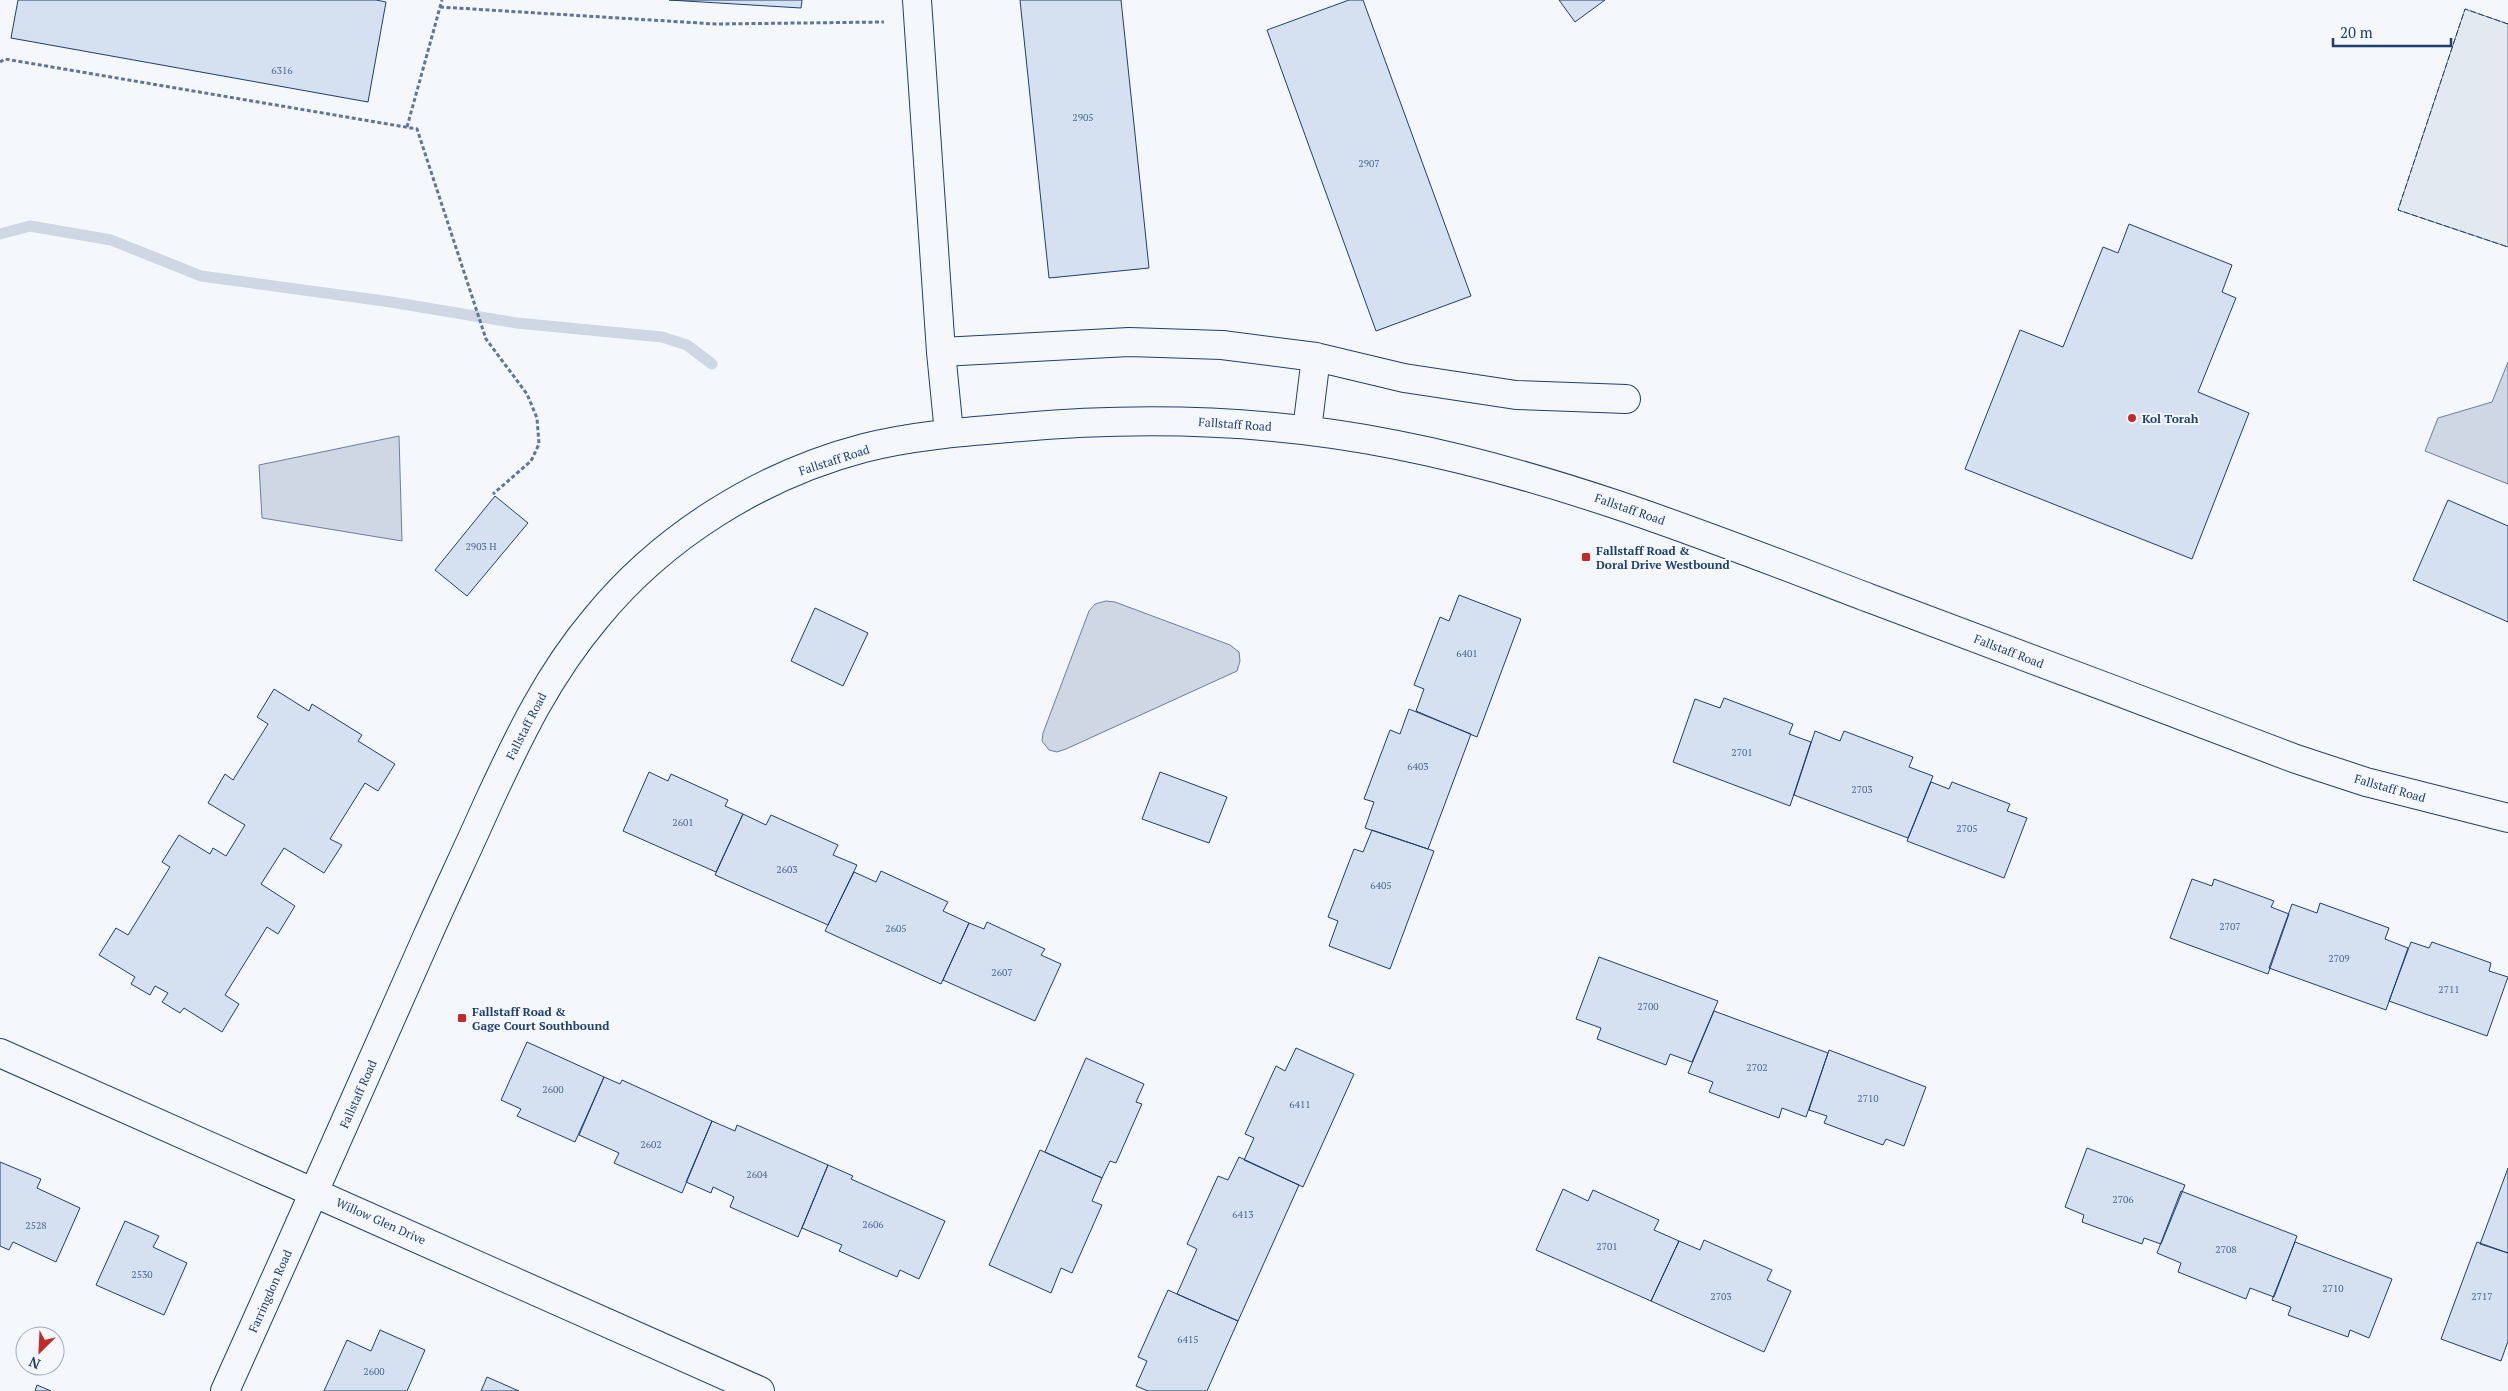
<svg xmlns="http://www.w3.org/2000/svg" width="2508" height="1391" font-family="'PT Serif',serif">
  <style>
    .green { fill: #e3e9f0; stroke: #687fa3 }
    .water { fill: #cfd7e4; stroke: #687fa3 }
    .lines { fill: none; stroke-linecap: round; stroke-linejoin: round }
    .stream { stroke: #cfd7e4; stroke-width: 11 }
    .building { fill: #d5e0f0; stroke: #1d3f73 }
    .minor-casing { stroke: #1d3f73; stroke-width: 30 }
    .path { stroke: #5e769c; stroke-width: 3; stroke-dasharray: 4 2.5; stroke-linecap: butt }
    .minor { stroke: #f4f7fb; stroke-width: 28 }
    .fence { stroke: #1d3f73; stroke-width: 1; stroke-dasharray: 6 2.5; stroke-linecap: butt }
    .poi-dot { fill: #c62828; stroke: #f4f7fb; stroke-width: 2 }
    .labels { text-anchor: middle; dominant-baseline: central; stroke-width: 4; stroke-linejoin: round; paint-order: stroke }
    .number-label { font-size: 10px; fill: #4b6792 }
    .poi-label { font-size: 12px; font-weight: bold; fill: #1d3f73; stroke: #f4f7fb; text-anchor: start }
    .street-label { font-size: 12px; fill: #1d3f73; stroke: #f4f7fb }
  </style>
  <rect width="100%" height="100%" fill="#f4f7fb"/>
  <path class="green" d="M 2465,9 L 2508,24 L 2508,247 L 2398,210 Z"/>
  <path class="water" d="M 2508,362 L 2508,484 L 2425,451 L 2438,418 L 2492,402 Z
    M 399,436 L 402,541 L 262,518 L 259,465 Z
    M 1106,601 L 1115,602 L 1230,645 L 1239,652 L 1240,661 L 1237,671 L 1066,749 L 1057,752 L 1049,750 L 1042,741 L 1043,733 L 1089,611 L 1095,604 Z"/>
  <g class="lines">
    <path class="stream" d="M 0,234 L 30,226 L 111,240 L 201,276 L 391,302 L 517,323 L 662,337 L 687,345 L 712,364"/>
  </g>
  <path class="building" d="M 18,0 L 376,0 L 386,2 L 368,102 L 11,38 Z
    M 669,0 L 802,0 L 801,8 Z
    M 1020,0 L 1121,0 L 1149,268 L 1049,278 Z
    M 1349,0 L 1363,0 L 1471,296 L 1376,331 L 1267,30 Z
    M 1559,0 L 1605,0 L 1575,22 Z
    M 2129,224 L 2232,265 L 2222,292 L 2236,298 L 2198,392 L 2249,413 L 2192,559 L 1965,469 L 2020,330 L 2063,347 L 2103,247 L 2118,253 Z
    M 495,496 L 528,523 L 467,596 L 435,570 Z
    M 2448,500 L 2508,526 L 2508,622 L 2413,580 Z
    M 1459,595 L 1521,619 L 1477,737 L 1416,711 L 1424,689 L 1414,685 L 1440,617 L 1449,621 Z
    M 815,608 L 868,633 L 843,686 L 791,661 Z
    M 274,689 L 309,711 L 312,704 L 362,735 L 358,741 L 395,764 L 378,791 L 365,783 L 330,839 L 342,845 L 324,873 L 284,848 L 261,884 L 295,906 L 278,934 L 267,927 L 225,995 L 239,1004 L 222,1032 L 184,1008 L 180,1013 L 162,1002 L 168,993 L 155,986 L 150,995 L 131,984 L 135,977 L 99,955 L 116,928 L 128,935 L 170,867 L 162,862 L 179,835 L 210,854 L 213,848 L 226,856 L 245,825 L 208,803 L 225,774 L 233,780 L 268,724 L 257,717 Z
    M 1724,698 L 1793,724 L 1789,734 L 1811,742 L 1790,806 L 1673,762 L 1695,699 L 1720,708 Z
    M 1409,709 L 1471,734 L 1428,849 L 1365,828 L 1374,802 L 1364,799 L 1390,730 L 1400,734 Z
    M 1815,731 L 1840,741 L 1844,731 L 1913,757 L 1909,767 L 1933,776 L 1908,838 L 1794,795 Z
    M 649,772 L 668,781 L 671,774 L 728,800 L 725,806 L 743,814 L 716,872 L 623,831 Z
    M 1160,772 L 1227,797 L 1209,843 L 1142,819 Z
    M 1931,782 L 1949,789 L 1952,782 L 2010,804 L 2007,811 L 2027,818 L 2004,878 L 1907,841 Z
    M 743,814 L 766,825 L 771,815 L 838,845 L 833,855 L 857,865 L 828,925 L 715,875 Z
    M 1372,830 L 1434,851 L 1390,969 L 1329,946 L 1338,921 L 1328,917 L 1354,849 L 1363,852 Z
    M 881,871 L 948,902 L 943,911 L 969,923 L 941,984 L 825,931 L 854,872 L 876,882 Z
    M 2192,879 L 2212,886 L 2214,879 L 2274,901 L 2271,907 L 2289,914 L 2268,974 L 2170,938 Z
    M 2320,903 L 2389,928 L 2385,939 L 2408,948 L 2386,1010 L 2269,968 L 2292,904 L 2317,913 Z
    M 987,922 L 1045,949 L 1041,955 L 1061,964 L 1035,1021 L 943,980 L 969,923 L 984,929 Z
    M 2411,942 L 2429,948 L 2432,942 L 2491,963 L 2489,971 L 2508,977 L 2487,1036 L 2389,1001 Z
    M 1599,957 L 1718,1001 L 1692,1062 L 1670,1054 L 1666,1065 L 1597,1039 L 1601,1028 L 1576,1019 Z
    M 1714,1011 L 1828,1053 L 1806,1117 L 1782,1108 L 1779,1118 L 1709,1092 L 1713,1082 L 1688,1073 Z
    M 527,1042 L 604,1077 L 575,1142 L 517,1116 L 521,1109 L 501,1100 Z
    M 1296,1048 L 1354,1074 L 1303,1187 L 1244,1160 L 1254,1138 L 1245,1134 L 1276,1066 L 1285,1071 Z
    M 1829,1050 L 1926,1087 L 1904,1146 L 1886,1139 L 1883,1145 L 1824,1123 L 1827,1116 L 1809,1110 Z
    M 1086,1058 L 1144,1084 L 1136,1102 L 1142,1104 L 1116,1163 L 1110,1161 L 1102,1178 L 1045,1152 Z
    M 604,1077 L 620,1084 L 622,1080 L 712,1121 L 682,1193 L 614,1163 L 619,1153 L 579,1135 Z
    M 712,1121 L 735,1131 L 737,1125 L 828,1165 L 798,1237 L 730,1207 L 734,1197 L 713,1187 L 711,1193 L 686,1182 Z
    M 2087,1148 L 2185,1185 L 2161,1244 L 2144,1238 L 2142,1244 L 2082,1222 L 2084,1215 L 2065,1207 Z
    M 1040,1150 L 1102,1178 L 1092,1201 L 1102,1205 L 1072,1273 L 1061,1268 L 1051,1293 L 989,1265 Z
    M 1239,1157 L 1299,1185 L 1238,1321 L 1177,1294 L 1197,1249 L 1187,1244 L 1218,1176 L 1228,1180 Z
    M 0,1162 L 41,1179 L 37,1188 L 80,1208 L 56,1262 L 13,1242 L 9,1250 L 0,1246 Z
    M 828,1165 L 853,1176 L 851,1179 L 945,1221 L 919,1279 L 900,1270 L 897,1277 L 839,1251 L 842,1245 L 802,1228 Z
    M 2508,1168 L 2508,1253 L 2480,1244 Z
    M 1563,1189 L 1588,1201 L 1593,1190 L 1659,1220 L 1654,1230 L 1679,1241 L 1651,1301 L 1536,1250 Z
    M 2181,1191 L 2297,1236 L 2274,1297 L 2250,1288 L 2246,1299 L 2178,1272 L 2181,1263 L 2157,1253 Z
    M 125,1221 L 159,1236 L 153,1247 L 187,1263 L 164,1315 L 96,1285 Z
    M 1704,1240 L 1772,1270 L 1767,1280 L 1791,1291 L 1764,1352 L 1651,1301 L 1679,1241 L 1700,1250 Z
    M 2295,1242 L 2392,1279 L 2369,1338 L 2350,1330 L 2348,1337 L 2288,1315 L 2291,1307 L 2272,1300 Z
    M 2477,1242 L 2508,1253 L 2508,1341 L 2501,1361 L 2441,1339 Z
    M 1168,1290 L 1238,1321 L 1207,1391 L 1148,1391 L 1136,1386 L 1147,1361 L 1138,1357 Z
    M 380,1330 L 425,1350 L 407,1391 L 324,1391 L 347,1340 L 371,1351 Z
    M 487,1377 L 519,1391 L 481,1391 Z
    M 37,1385 L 51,1391 L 35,1391 Z"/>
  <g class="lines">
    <g class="minor-casing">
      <path id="minor" d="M 917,0 L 941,352 L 949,433
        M 941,352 L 1129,342 L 1222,345 L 1316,357 L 1404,378 L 1516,395 L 1626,399
        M 1307,430 L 1316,357
        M 0,1053 L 760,1391
        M 225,1391 C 293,1240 360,1089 427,937 C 447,892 468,848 488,803 C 519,736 548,675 596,618 C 663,536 761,475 864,448 C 911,436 961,432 1010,428 C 1140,416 1268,419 1397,445 C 1560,477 1714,539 1869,598 C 2011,651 2154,705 2296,759 L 2366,782 L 2508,818"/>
    </g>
    <path class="path" d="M 440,7 L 716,24 L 884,22
      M 0,62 L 5,59 L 417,129 L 486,339 L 527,394 L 537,418 L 539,444 L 531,461 L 493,494
      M 407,127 L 442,0"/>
    <use href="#minor" class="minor"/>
    <path class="fence" d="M 2508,24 L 2465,9 L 2398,210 L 2508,247"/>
  </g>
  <g class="poi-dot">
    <circle cx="2132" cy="418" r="5"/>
    <rect x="1581" y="552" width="10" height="10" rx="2.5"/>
    <rect x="457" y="1013" width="10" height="10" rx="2.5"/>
  </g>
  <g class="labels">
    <g class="number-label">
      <text x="282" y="70">6316</text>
      <text x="1083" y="117">2905</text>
      <text x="1369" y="163">2907</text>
      <text x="481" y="546">2903 H</text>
      <text x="1467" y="653">6401</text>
      <text x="1742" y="752">2701</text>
      <text x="1418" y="766">6403</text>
      <text x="1862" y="789">2703</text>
      <text x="683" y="822">2601</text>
      <text x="1967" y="828">2705</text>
      <text x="787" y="869">2603</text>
      <text x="1381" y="885">6405</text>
      <text x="2230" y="926">2707</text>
      <text x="896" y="928">2605</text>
      <text x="2339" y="958">2709</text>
      <text x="1002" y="972">2607</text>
      <text x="2449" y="989">2711</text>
      <text x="1648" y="1006">2700</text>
      <text x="1757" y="1067">2702</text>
      <text x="553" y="1089">2600</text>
      <text x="1868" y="1098">2710</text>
      <text x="1300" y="1104">6411</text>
      <text x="651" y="1144">2602</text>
      <text x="757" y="1174">2604</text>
      <text x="2123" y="1199">2706</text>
      <text x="1243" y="1214">6413</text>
      <text x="873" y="1224">2606</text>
      <text x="36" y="1225">2528</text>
      <text x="1607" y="1246">2701</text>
      <text x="2226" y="1249">2708</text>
      <text x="142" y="1274">2530</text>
      <text x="2333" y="1288">2710</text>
      <text x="1721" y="1296">2703</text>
      <text x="2482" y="1296">2717</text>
      <text x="1188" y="1339">6415</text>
      <text x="374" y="1371">2600</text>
    </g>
    <g class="poi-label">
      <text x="2142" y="418">Kol Torah</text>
      <text x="1596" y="550">Fallstaff Road &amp;<tspan x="1596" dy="14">Doral Drive Westbound</tspan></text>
      <text x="472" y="1011">Fallstaff Road &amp;<tspan x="472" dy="14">Gage Court Southbound</tspan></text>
    </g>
    <g class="street-label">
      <text transform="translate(1235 424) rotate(4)">Fallstaff Road</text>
      <text transform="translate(834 460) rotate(-18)">Fallstaff Road</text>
      <text transform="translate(1630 509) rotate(19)">Fallstaff Road</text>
      <text transform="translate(2009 651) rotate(21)">Fallstaff Road</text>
      <text transform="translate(526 726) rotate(-63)">Fallstaff Road</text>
      <text transform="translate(2390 788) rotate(16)">Fallstaff Road</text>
      <text transform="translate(358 1094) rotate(-66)">Fallstaff Road</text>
      <text transform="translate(381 1221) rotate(24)">Willow Glen Drive</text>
      <text transform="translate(270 1291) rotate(-66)">Farringdon Road</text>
    </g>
  </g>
  <g transform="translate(40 1351) rotate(204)"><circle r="24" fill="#f4f7fb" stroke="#9eadc5"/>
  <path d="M0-4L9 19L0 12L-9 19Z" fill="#c62828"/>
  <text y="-8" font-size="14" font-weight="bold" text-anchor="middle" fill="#1d3f73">N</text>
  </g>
  <path d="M2333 38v8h118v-8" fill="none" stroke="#1d3f73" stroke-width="2.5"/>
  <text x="2340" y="38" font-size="15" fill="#1d3f73" stroke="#f4f7fb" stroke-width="4" paint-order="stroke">20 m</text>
</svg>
